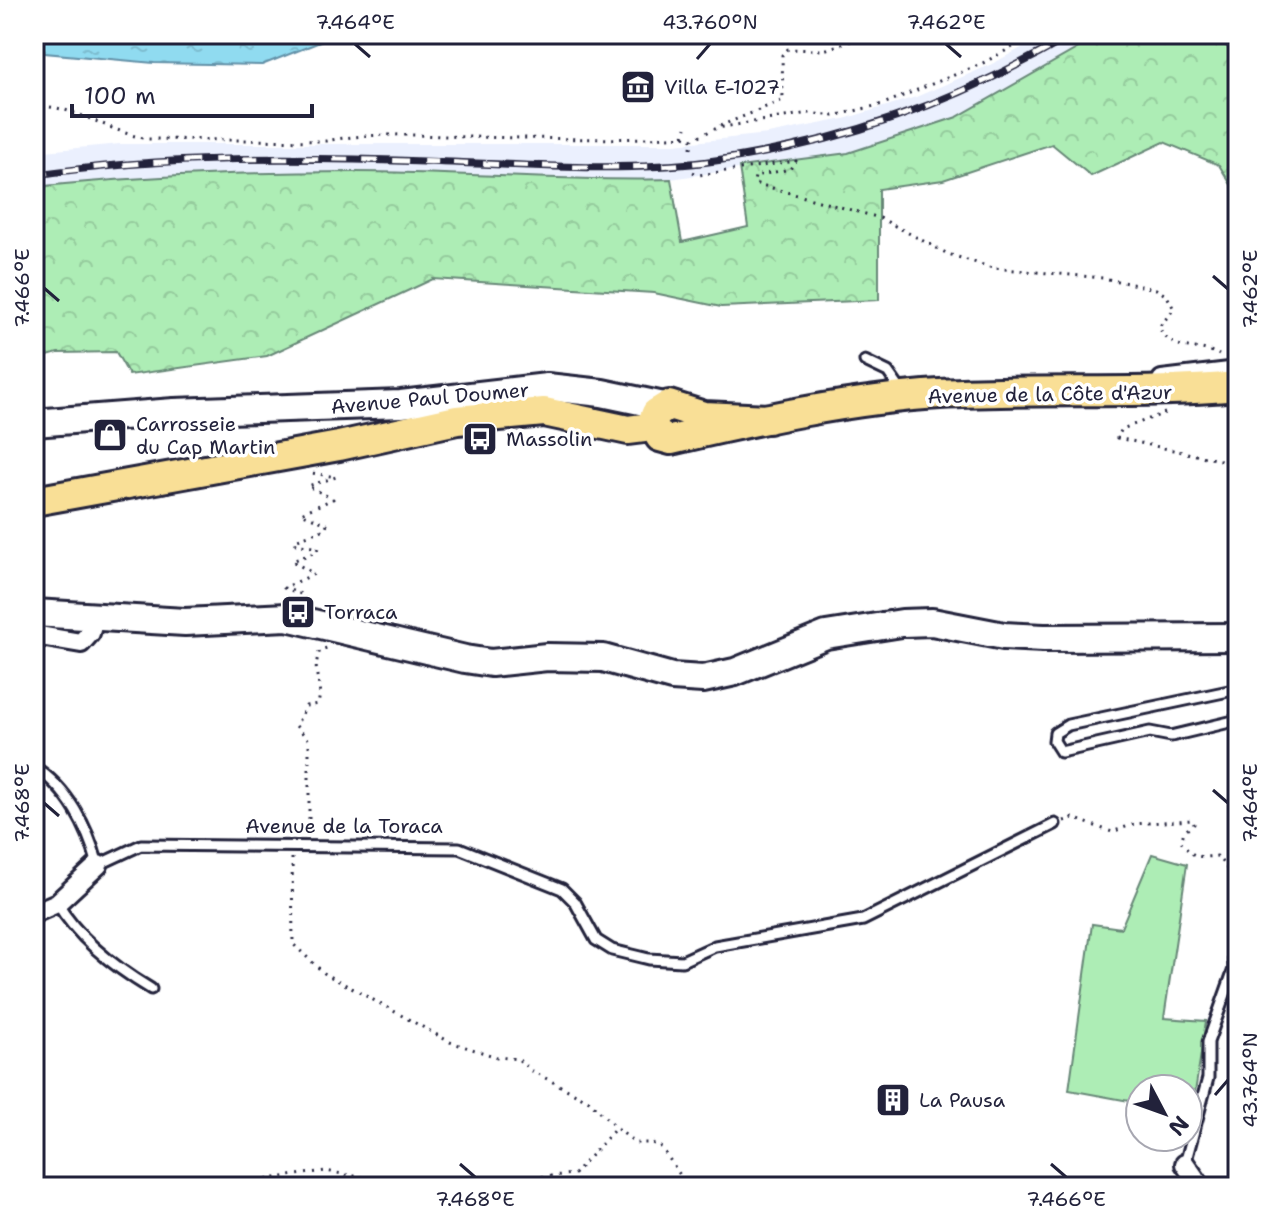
<svg xmlns="http://www.w3.org/2000/svg" width="1272" height="1221" font-family="'Shantell Sans',sans-serif">
  <style>
    .built { fill: #ebf0fe }
    .green { fill: #adedb5; stroke: #688878; stroke-width: 2 }
    .forest { fill: url(#forest-crowns); stroke: #688878; stroke-width: 2 }
    .water { fill: url(#water-ripples); stroke: #6491a8; stroke-width: 2 }
    .lines { fill: none; stroke-linecap: round; stroke-linejoin: round }
    .service-casing { stroke: #22223b; stroke-width: 15 }
    .minor-casing { stroke: #22223b; stroke-width: 24 }
    .secondary-casing { stroke: #22223b; stroke-width: 32 }
    .primary-casing { stroke: #22223b; stroke-width: 34 }
    .path { stroke: #22223b; stroke-width: 3; stroke-dasharray: 2 6; stroke-linecap: butt }
    .service { stroke: #fff; stroke-width: 9 }
    .minor { stroke: #fff; stroke-width: 18 }
    .secondary { stroke: #fff; stroke-width: 26 }
    .primary { stroke: #f9df96; stroke-width: 28 }
    .rail-casing { stroke: #22223b; stroke-width: 8 }
    .rail { stroke: #fff; stroke-width: 5; stroke-dasharray: 15; stroke-linecap: butt }
    .ticks { fill: none; stroke: #22223b; stroke-width: 3 }
    .labels { text-anchor: middle; dominant-baseline: central; stroke-width: 7; stroke-linejoin: round; paint-order: stroke }
    .poi-label { font-size: 20px; fill: #22223b; stroke: #fff; text-anchor: start }
    .street-label { font-size: 20px; fill: #22223b; stroke: #fff }
    .neatline { fill: none; stroke: #22223b; stroke-width: 3 }
    .ticks-label { font-size: 20px; text-anchor: middle; fill: #22223b }
  </style>
  <defs>
    <pattern id="forest-crowns" width="20" height="18" patternUnits="userSpaceOnUse" patternTransform="scale(2)"><rect width="20" height="18" fill="#adedb5"/><path d="M2 6a3 3 0 1 1 6 0M12 15a3 3 0 1 1 6 0" fill="none" stroke="#95cb9d"/></pattern>
    <pattern id="water-ripples" width="26" height="14" patternUnits="userSpaceOnUse" patternTransform="scale(2)"><rect width="26" height="14" fill="#90dbf0"/><path d="M2 4q2-2 4 0t4 0M15 11q2-2 4 0t4 0" fill="none" stroke="#7cbccf"/></pattern>
  </defs>
  <rect width="100%" height="100%" fill="#fff"/>
  <filter id="ink" filterUnits="userSpaceOnUse"><feTurbulence type="fractalNoise" baseFrequency=".0125" numOctaves="2"/><feDisplacementMap in="SourceGraphic" scale="16" xChannelSelector="R" yChannelSelector="G"/><feConvolveMatrix kernelMatrix="1 2 1 2 8 2 1 2 1" color-interpolation-filters="sRGB"/></filter>
  <g filter="url(#ink)">
    <path class="built" d="M 1047,34 L 1103,34 L 957,117 L 848,153 L 671,179 L 600,181 L 358,172 L 231,173 L 34,187 L 34,152 L 120,144 L 675,144 L 768,134 L 844,119 L 916,97 L 990,65 Z"/>
    <path class="green" d="M 1152,854 L 1187,864 L 1164,1018 L 1206,1021 L 1192,1112 L 1188,1111 L 1188,1089 L 1140,1089 L 1140,1103 L 1069,1090 L 1092,924 L 1121,928 Z"/>
    <path class="forest" d="M 1103,34 L 1216,34 L 1219,41 L 1238,55 L 1238,196 L 1219,165 L 1164,142 L 1091,176 L 1052,144 L 943,180 L 879,189 L 879,300 L 721,307 L 654,293 L 433,279 L 267,356 L 129,375 L 116,352 L 58,353 L 34,360 L 34,187 C 141,176 248,172 355,172 C 461,172 566,182 671,179 L 682,242 L 748,227 L 739,167 L 848,153 L 957,117 Z"/>
    <path class="water" d="M 34,34 L 340,34 L 262,65 L 154,63 L 34,52 Z"/>
    <g class="lines">
      <g class="service-casing">
        <path id="service" d="M 865,361 L 888,372 L 902,392
          M 1238,689 L 1068,725 L 1055,733 L 1054,741 L 1061,752 L 1150,732 L 1171,736 L 1238,720
          M 34,767 C 68,788 88,828 98,865 L 141,845 L 459,848 L 562,889 L 575,902 L 596,940 L 612,950 L 649,959 L 682,961 L 715,946 L 863,920 L 1055,824
          M 57,903 C 78,938 116,968 151,989
          M 1185,1164 L 1208,1078 L 1208,1042 L 1234,969 L 1233,925 L 1238,915
          M 34,1179 L 37,1187"/>
      </g>
      <g class="minor-casing">
        <path id="minor" d="M 1162,380 L 1238,371
          M 34,635 L 81,643 L 90,633 L 94,619
          M 34,913 L 57,903 L 98,865
          M 1185,1164 L 1201,1187"/>
      </g>
      <g class="secondary-casing">
        <path id="secondary" d="M 34,423 L 174,412 L 401,404 L 547,387 L 602,393 L 664,406
          M 34,613 L 185,622 L 287,617 L 465,659 L 491,663 L 547,657 L 603,658 L 672,677 L 703,679 L 735,672 L 826,635 L 902,623 L 932,622 L 1004,636 L 1044,638 L 1238,637"/>
      </g>
      <g class="primary-casing">
        <path id="primary" d="M 768,419 L 704,416 L 669,405 L 656,413 L 652,423 L 660,437 L 671,440 C 756,420 852,399 940,394 C 1039,388 1139,395 1238,386
          M 34,501 L 339,446 L 457,420 L 544,412 L 628,430 L 644,428 L 652,423"/>
      </g>
      <path class="path" d="M 34,106 C 76,105 108,132 148,139 L 326,141 C 371,132 421,135 468,137 C 540,138 612,141 684,136 L 692,139
        M 720,126 L 783,100 L 782,55 L 788,49 L 824,50 L 871,34
        M 684,136 L 686,127
        M 692,139 L 717,128 L 809,113 L 834,116 L 883,104 L 981,64 L 1037,34
        M 691,148 L 692,139
        M 693,172 L 699,175 L 796,161 L 790,169 L 755,176 L 754,183 L 880,218 L 948,254 L 993,268 L 1103,278 L 1156,289 L 1167,296 L 1174,309 L 1159,327 C 1172,355 1197,342 1219,355
        M 1165,413 L 1122,429 L 1117,438 L 1238,464
        M 303,599 L 304,595 L 284,588 L 314,574 L 292,561 L 316,552 L 318,548 L 296,544 L 295,540 L 325,529 L 327,524 L 301,513 L 333,499 L 308,486 L 336,477 L 312,473
        M 1064,821 L 1073,818 L 1112,832 L 1134,824 L 1192,820 L 1194,824 L 1184,832 L 1181,841 C 1191,857 1198,858 1217,856 L 1238,882
        M 309,835 L 309,740 L 296,726 L 306,706 L 318,704 C 324,681 310,677 320,650 L 327,648
        M 292,858 L 293,944 L 324,973 L 450,1042 L 497,1057 L 518,1059 L 530,1070 L 589,1101 L 616,1128
        M 211,1187 L 325,1171 L 420,1187
        M 479,1187 L 503,1180 L 574,1174 L 616,1128 L 636,1143 L 652,1143 L 662,1148 L 688,1187
        M 1153,1187 L 1173,1174"/>
      <use href="#service" class="service"/>
      <use href="#minor" class="minor"/>
      <use href="#secondary" class="secondary"/>
      <use href="#primary" class="primary"/>
      <g class="rail-casing">
        <path id="rail" d="M 34,175 C 169,155 303,157 439,162 C 523,165 622,172 705,162 C 840,145 957,102 1074,34"/>
      </g>
      <use href="#rail" class="rail"/>
    </g>
  </g>
  <path class="ticks" d="M 355,44 L 370,57M 946,44 L 961,57M 697,59 L 710,44M 1213,276 L 1228,289M 44,288 L 59,301M 1213,790 L 1228,803M 44,803 L 59,816M 1215,1095 L 1228,1080M 460,1164 L 475,1177M 1051,1164 L 1066,1177"/>
  <defs>
    <g id="museum-square" transform="scale(1.8)"><rect x="-9" y="-9" width="18" height="18" rx="4" fill="#22223b" stroke="#fff"/><path d="M0-6L6-3V-2H-6V-3ZM-5-1h2V3h-2ZM-1-1h2V3h-2ZM3-1h2V3H3ZM-6 4H6V6H-6Z" fill="#fff"/></g>
    <g id="shop-square" transform="scale(1.8)"><rect x="-9" y="-9" width="18" height="18" rx="4" fill="#22223b" stroke="#fff"/><path d="M-5-2.5h2.3a2.7 3.5 0 0 1 5.4 0H5L5.5 6h-11ZM-1.5-2.5h3a1.5 2.3 0 0 0-3 0Z" fill="#fff"/></g>
    <g id="bus-square" transform="scale(1.8)"><rect x="-9" y="-9" width="18" height="18" rx="4" fill="#22223b" stroke="#fff"/><path d="M-5-6H5V4H4V6H2V4H-2V6H-4V4H-5ZM-3.5-4V0h7V-4ZM-3.5 1.2v1.5H-2V1.2ZM2 1.2v1.5H3.5V1.2Z" fill="#fff"/></g>
    <g id="building-square" transform="scale(1.8)"><rect x="-9" y="-9" width="18" height="18" rx="4" fill="#22223b" stroke="#fff"/><path d="M-4-6H4V6H1V3H-1V6H-4ZM-2.5-4.3h1.7v1.8h-1.7ZM.8-4.3h1.7v1.8H.8ZM-2.5-1h1.7V.8h-1.7ZM.8-1h1.7V.8H.8Z" fill="#fff"/></g>
  </defs>
  <g fill-rule="evenodd">
    <use href="#museum-square" x="638" y="87"/>
    <use href="#shop-square" x="110" y="435"/>
    <use href="#bus-square" x="480" y="439"/>
    <use href="#bus-square" x="298" y="612"/>
    <use href="#building-square" x="893" y="1100"/>
  </g>
  <g class="labels">
    <g class="poi-label">
      <text x="664" y="87">Villa E-1027</text>
      <text x="136" y="424">Carrosseie<tspan x="136" dy="23">du Cap Martin</tspan></text>
      <text x="506" y="439">Massolin</text>
      <text x="324" y="612">Torraca</text>
      <text x="919" y="1100">La Pausa</text>
    </g>
    <g class="street-label">
      <text transform="translate(1050 394) rotate(-1)">Avenue de la Côte d'Azur</text>
      <text transform="translate(430 398) rotate(-5)">Avenue Paul Doumer</text>
      <text x="344" y="826">Avenue de la Toraca</text>
    </g>
  </g>
  <rect width="1272" height="1221" fill="none" stroke="#fff" stroke-width="88"/>
  <g transform="translate(1164 1113) rotate(131)"><circle r="38" fill="#ffffff" stroke="#a7a7b1" stroke-width="2"/>
  <path d="M0-6L14 30L0 20L-14 30Z" fill="#22223b"/>
  <text y="-12" font-size="22" font-weight="bold" text-anchor="middle" fill="#22223b">N</text>
  </g>
  <path d="M72 104v12h240v-12" fill="none" stroke="#22223b" stroke-width="4"/>
  <text x="84" y="104" font-size="24" fill="#22223b" stroke="#ffffff" stroke-width="6" paint-order="stroke">100 m</text>
  <rect x="44" y="44" width="1184" height="1133" class="neatline"/>
  <g class="ticks-label">
    <text x="355" y="29">7.464°E</text>
    <text x="710" y="29">43.760°N</text>
    <text x="946" y="29">7.462°E</text>
    <text transform="translate(22 288) rotate(-90)" y="7">7.466°E</text>
    <text transform="translate(1250 289) rotate(-90)" y="7">7.462°E</text>
    <text transform="translate(22 803) rotate(-90)" y="7">7.468°E</text>
    <text transform="translate(1250 803) rotate(-90)" y="7">7.464°E</text>
    <text transform="translate(1250 1080) rotate(-90)" y="7">43.764°N</text>
    <text x="475" y="1206">7.468°E</text>
    <text x="1066" y="1206">7.466°E</text>
  </g>
</svg>
